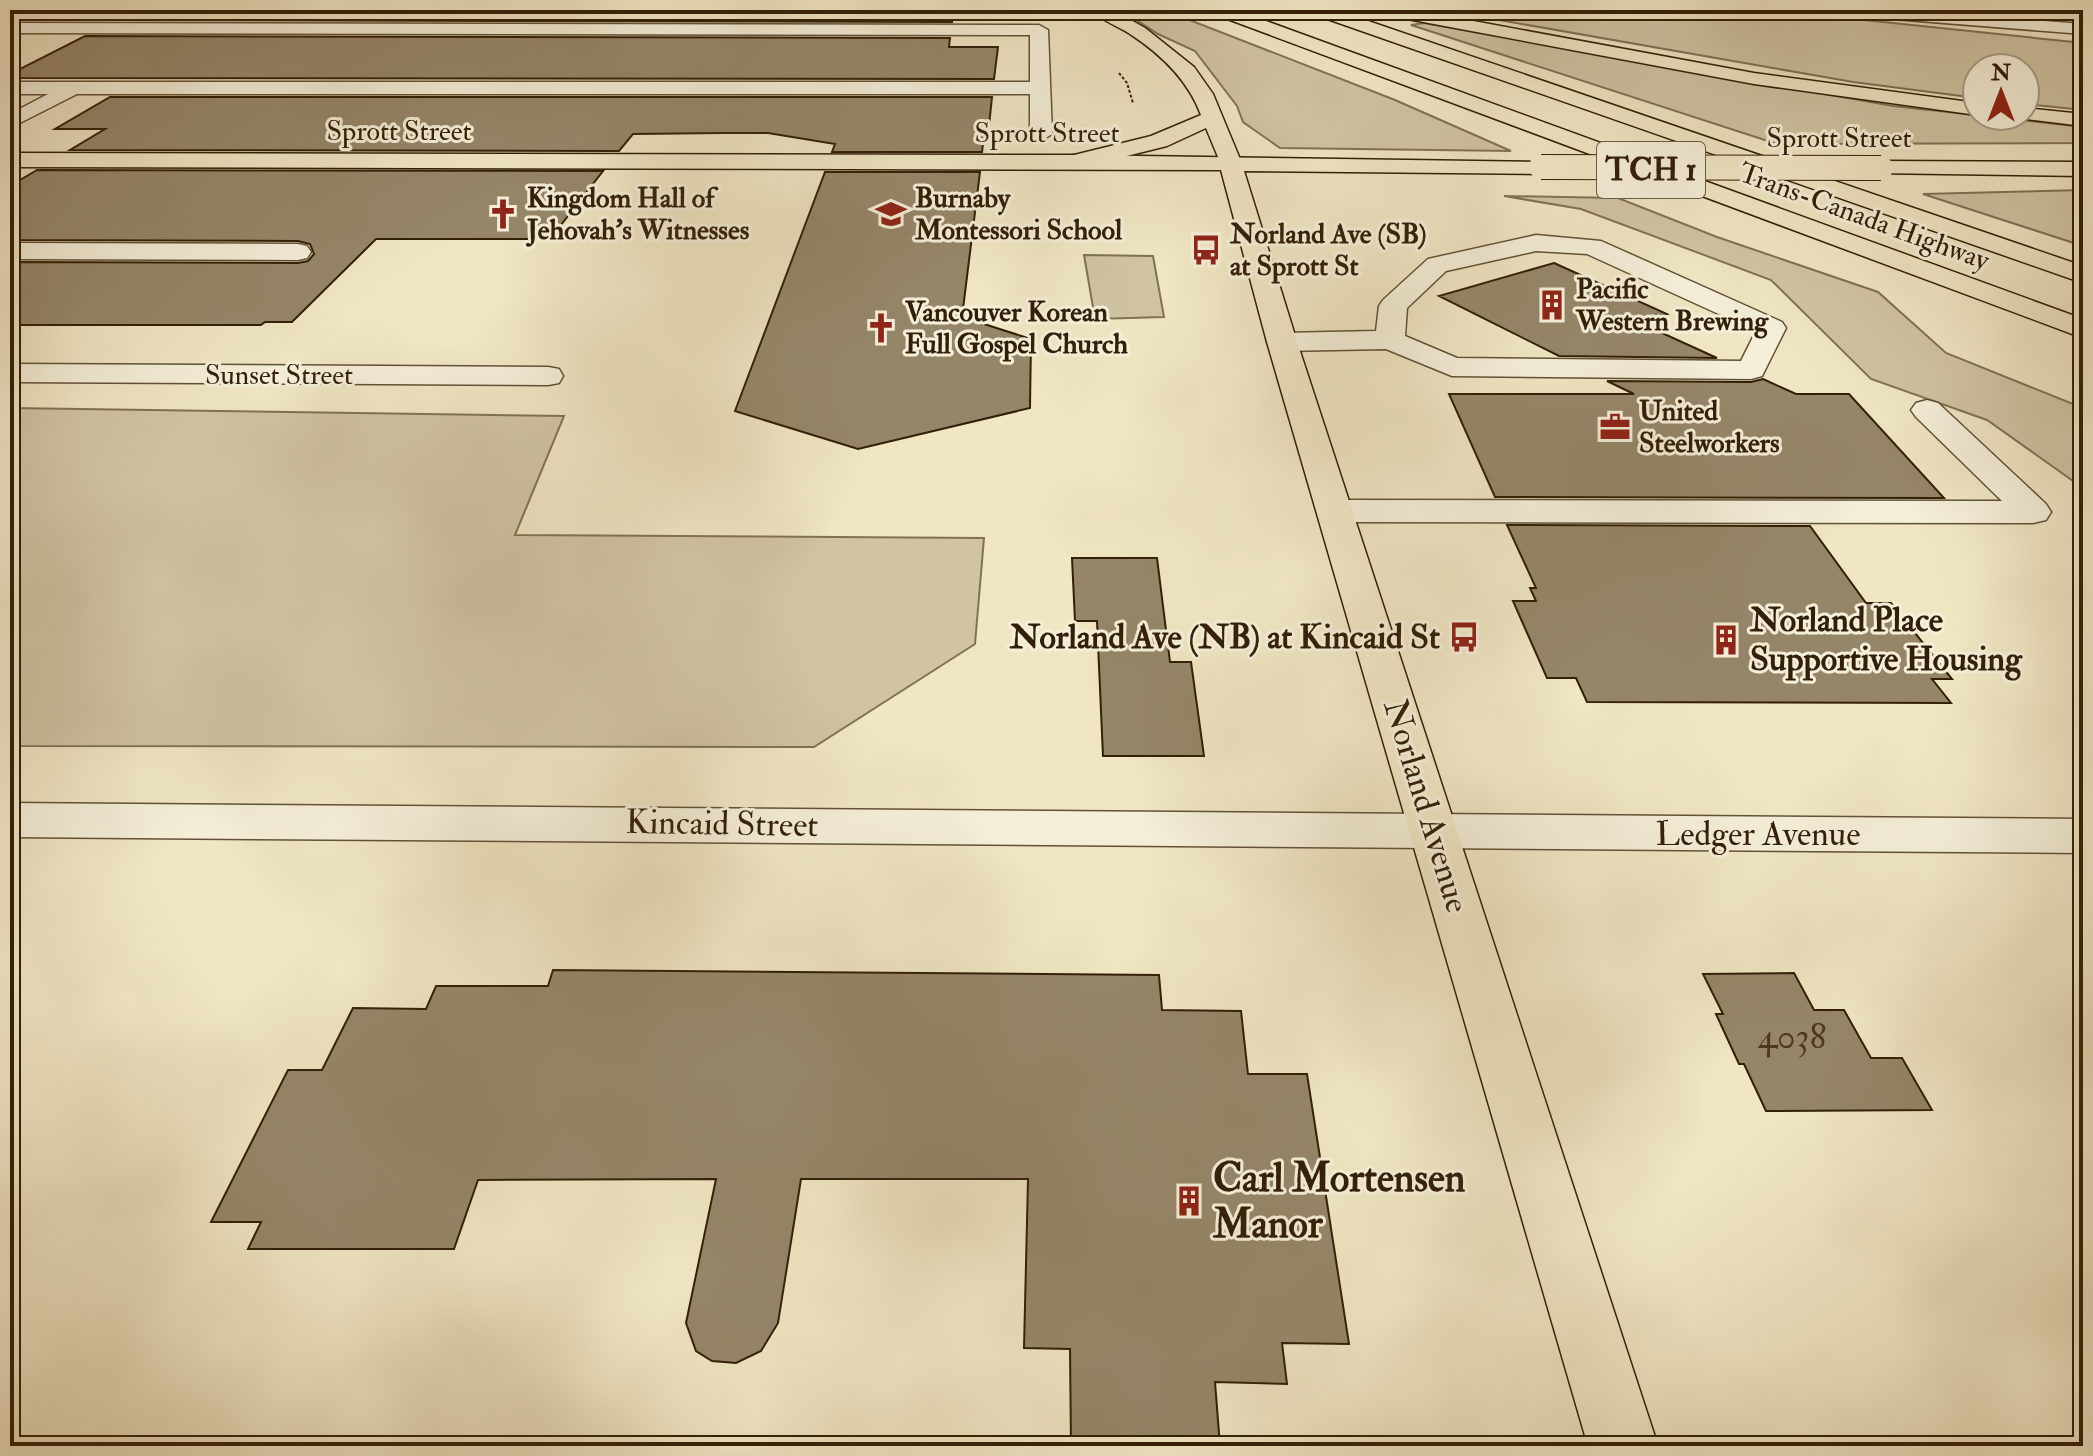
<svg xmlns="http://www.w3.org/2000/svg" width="2093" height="1456" font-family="'IM FELL Double Pica',serif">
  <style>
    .green { fill: #d0c4a4; stroke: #817256; stroke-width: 2 }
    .building { fill: #95866a; stroke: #321f08; stroke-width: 2 }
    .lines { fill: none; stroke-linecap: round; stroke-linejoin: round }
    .minor-casing { stroke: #625137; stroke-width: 3 }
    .major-casing { stroke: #321f08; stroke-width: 3 }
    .highway-casing { stroke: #321f08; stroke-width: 3 }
    .path { stroke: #321f08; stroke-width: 2; stroke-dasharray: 3 2; stroke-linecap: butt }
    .minor { fill: #f5efd9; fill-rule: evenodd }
    .major { fill: #f0e6c4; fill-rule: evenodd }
    .highway { fill: #f0e6c4; fill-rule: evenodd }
    .major-bridge-casing { stroke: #321f08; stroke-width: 26; stroke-linecap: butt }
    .major-bridge { stroke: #f0e6c4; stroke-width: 24 }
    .labels { text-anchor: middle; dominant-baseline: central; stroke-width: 6; stroke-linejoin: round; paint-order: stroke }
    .far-street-label { font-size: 28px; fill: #321f08; stroke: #f5efd9 }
    .far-poi-label { font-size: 28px; font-weight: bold; fill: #321f08; stroke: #f5efd9; text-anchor: start }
    .shield { fill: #f5efd9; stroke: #6c5d47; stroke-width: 2 }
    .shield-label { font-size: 32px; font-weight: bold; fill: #321f08 }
    .poi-label { font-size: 34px; font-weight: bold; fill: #321f08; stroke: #f5efd9; text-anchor: start }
    .street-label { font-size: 34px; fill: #321f08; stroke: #f5efd9 }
    .near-number-label { font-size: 36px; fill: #4b3920 }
    .near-poi-label { font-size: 40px; font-weight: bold; fill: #321f08; stroke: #f5efd9; text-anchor: start }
  </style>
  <rect width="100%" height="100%" fill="#f0e6c4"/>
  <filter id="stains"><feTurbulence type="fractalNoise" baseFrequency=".0025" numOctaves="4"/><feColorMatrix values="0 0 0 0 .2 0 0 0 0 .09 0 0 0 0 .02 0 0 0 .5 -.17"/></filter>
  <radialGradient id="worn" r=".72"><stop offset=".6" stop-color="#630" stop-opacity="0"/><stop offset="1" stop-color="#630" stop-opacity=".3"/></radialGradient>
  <path class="green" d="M 1121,10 L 1164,10 L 1395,100 L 1511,151 L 1280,148 L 1243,122 L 1237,106 L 1195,51 L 1158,34 Z
    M 1442,10 L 1768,10 L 2083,43 L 2083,110 L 2025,104 L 2025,68 L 1977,68 L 1977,98 L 1853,82 Z
    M 1424,23 L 1893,106 L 2083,127 L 2083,143 L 1777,144 L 1411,25 Z
    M 2083,190 L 2083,246 L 1923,194 Z
    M 1504,196 L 1618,198 L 1717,237 L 1878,292 L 1946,353 L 2083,408 L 2083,488 L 1987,420 L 1871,379 L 1771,280 L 1581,209 Z
    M 1084,255 L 1153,256 L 1164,317 L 1095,319 Z
    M 10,408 L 564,416 L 515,535 L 984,538 L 975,644 L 814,747 L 10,746 Z"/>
  <path class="building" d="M 136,10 L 953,10 L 952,22 L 116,20 Z
    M 85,36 L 950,38 L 949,47 L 998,47 L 994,79 L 10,78 L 10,74 Z
    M 110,97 L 992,97 L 988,135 L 984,135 L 982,152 L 832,152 L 835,144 L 768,133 L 724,133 L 633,134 L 619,151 L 70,150 L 105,129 L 55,129 Z
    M 37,170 L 603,171 L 550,239 L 376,239 L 292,322 L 265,322 L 261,325 L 10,325 L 10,262 L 298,263 L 308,261 L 314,254 L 310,244 L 298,241 L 10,240 L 10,186 Z
    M 825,172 L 980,172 L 962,317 L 1031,339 L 1030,408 L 858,449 L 735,411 Z
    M 1554,263 L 1667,314 L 1640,323 L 1717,358 L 1559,356 L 1439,296 Z
    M 1763,379 L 1796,394 L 1849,394 L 1944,498 L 1495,497 L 1449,394 L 1634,394 L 1607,381 L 1751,382 Z
    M 1507,525 L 1810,526 L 1866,603 L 1891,603 L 1952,679 L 1932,679 L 1951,703 L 1587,702 L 1576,678 L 1547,678 L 1513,601 L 1536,601 L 1530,588 L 1536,588 Z
    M 1072,558 L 1157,558 L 1170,662 L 1191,662 L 1204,756 L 1103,756 L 1097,621 L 1075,621 Z
    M 553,970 L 1159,975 L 1162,1010 L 1241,1011 L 1248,1074 L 1307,1074 L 1349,1344 L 1282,1343 L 1287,1384 L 1215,1382 L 1220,1446 L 1071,1446 L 1070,1349 L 1024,1348 L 1028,1179 L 801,1179 L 778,1323 L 761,1351 L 736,1363 L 712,1361 L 696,1351 L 686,1323 L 716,1179 L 478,1180 L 454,1249 L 248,1249 L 261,1222 L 211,1222 L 288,1070 L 322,1070 L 353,1008 L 426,1009 L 436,986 L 548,986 Z
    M 1794,973 L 1814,1010 L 1844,1010 L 1871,1058 L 1902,1058 L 1932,1110 L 1766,1111 L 1744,1064 L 1739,1064 L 1716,1014 L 1723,1014 L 1703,974 Z"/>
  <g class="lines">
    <g class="minor-casing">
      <path id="minor" d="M 1834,10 L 1908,10 L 2083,24 L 2083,34 L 1843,15 Z
        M 10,23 L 1039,25 L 1048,30 L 1052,134 L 1041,141 L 1030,134 L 1030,94 L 77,94 L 10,128 L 10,114 L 48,94 L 10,94 L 10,82 L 1030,82 L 1030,35 L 10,33 Z
        M 1536,235 L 1601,241 L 1782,322 L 1786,328 L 1762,376 L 1751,379 L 1452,376 L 1386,349 L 1282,351 L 1272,348 L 1267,342 L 1272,336 L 1282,333 L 1376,331 L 1379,306 L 1383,300 L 1428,259 ZM 1536,251 L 1587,254 L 1756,331 L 1741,361 L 1457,358 L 1405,336 L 1407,308 L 1446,271 Z
        M 10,243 L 298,244 L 307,246 L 311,252 L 307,258 L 298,260 L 10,259 Z
        M 10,364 L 548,367 L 559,369 L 563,376 L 559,383 L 548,385 L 10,382 Z
        M 1927,400 L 1938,403 L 2046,504 L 2051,512 L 2046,520 L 2033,523 L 1336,522 L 1323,519 L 1318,511 L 1323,503 L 1336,500 L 2002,501 L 1916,417 L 1911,410 L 1916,403 Z
        M 10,803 L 2083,819 L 2083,853 L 10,837 Z"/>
    </g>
    <g class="major-casing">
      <path id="major" d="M 10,153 L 1074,155 L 1549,162 L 1552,167 L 1549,172 L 1541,174 L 1244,171 L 1297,342 L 1658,1446 L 1588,1446 L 1267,342 L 1221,170 L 10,167 Z
        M 1881,161 L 2083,162 L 2083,176 L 1873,173 L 1870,168 L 1873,163 Z"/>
    </g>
    <g class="highway-casing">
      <path id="highway" d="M 1092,10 L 1113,10 L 1145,28 L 1194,67 L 1213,94 L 1242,164 L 1239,169 L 1223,169 L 1206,128 L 1167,146 L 1074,169 L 1066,167 L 1063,162 L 1066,157 L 1151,136 L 1201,115 C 1188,80 1162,55 1130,34 C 1118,26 1102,21 1092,10 Z
        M 1211,10 L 1236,10 L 2083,319 L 2083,338 L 1214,14 Z
        M 1310,10 L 1336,10 L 2083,266 L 2083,283 L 1313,14 Z
        M 1377,10 L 1414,10 L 1754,73 L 1977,103 L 1977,115 L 1754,84 L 1386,15 Z
        M 2025,108 L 2083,114 L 2083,126 L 2018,118 L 2016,116 L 2025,116 Z"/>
    </g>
    <path class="path" d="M 1119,73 L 1127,83 L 1133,103"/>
    <use href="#minor" class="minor"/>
    <use href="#major" class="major"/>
    <use href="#highway" class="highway"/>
    <g class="major-bridge-casing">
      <path id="major-bridge" d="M 1541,167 L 1881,168"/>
    </g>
    <use href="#major-bridge" class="major-bridge"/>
  </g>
  <defs>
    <g id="church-bare" transform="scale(2.4)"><path d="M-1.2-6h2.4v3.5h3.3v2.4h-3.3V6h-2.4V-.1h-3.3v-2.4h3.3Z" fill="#8f2418" stroke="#f5efd9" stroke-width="2.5" paint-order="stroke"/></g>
    <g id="school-bare" transform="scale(2.4)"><path d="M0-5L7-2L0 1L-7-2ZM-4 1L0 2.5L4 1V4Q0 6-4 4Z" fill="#8f2418" stroke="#f5efd9" stroke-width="2.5" paint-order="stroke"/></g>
    <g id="bus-bare" transform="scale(2.4)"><path d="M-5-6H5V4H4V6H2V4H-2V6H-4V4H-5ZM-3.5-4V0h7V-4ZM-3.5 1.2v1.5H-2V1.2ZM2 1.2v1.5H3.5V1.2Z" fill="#8f2418" stroke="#f5efd9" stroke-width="2.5" paint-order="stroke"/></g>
    <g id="building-bare" transform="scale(2.4)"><path d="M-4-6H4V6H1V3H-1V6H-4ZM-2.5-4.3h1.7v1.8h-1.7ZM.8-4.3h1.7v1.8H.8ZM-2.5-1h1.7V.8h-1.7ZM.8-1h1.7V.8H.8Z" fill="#8f2418" stroke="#f5efd9" stroke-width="2.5" paint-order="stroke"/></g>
    <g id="office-bare" transform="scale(2.4)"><path d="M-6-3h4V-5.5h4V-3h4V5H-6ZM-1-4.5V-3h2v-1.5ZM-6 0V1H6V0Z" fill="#8f2418" stroke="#f5efd9" stroke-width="2.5" paint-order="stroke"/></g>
  </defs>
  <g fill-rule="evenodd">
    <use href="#church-bare" x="503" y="214"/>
    <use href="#school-bare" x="891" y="214"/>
    <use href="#bus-bare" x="1206" y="250"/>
    <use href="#building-bare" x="1552" y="305"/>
    <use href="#church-bare" x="881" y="328"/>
    <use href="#office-bare" x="1615" y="427"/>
    <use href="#bus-bare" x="1464" y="637"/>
    <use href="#building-bare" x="1726" y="640"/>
    <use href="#building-bare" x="1189" y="1201"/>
  </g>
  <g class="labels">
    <g class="far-street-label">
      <text x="399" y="131">Sprott Street</text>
      <text x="1047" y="133">Sprott Street</text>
      <text x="1839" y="138">Sprott Street</text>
      <text transform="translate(1864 217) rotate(20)">Trans-Canada Highway</text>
      <text x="279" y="375">Sunset Street</text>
    </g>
    <g class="far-poi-label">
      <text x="527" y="198">Kingdom Hall of<tspan x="527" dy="32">Jehovah's Witnesses</tspan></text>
      <text x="915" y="198">Burnaby<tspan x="915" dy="32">Montessori School</tspan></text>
      <text x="1230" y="234">Norland Ave (SB)<tspan x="1230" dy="32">at Sprott St</tspan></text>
      <text x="1576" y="289">Pacific<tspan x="1576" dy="32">Western Brewing</tspan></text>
      <text x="905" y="312">Vancouver Korean<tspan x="905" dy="32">Full Gospel Church</tspan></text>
      <text x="1639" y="411">United<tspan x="1639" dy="32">Steelworkers</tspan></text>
    </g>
    <rect class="shield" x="1597" y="142" width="108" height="56" rx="6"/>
    <g class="shield-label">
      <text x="1651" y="170">TCH 1</text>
    </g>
    <g class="poi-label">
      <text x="1750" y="620">Norland Place<tspan x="1750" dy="39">Supportive Housing</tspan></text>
      <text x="1440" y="637" text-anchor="end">Norland Ave (NB) at Kincaid St</text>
    </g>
    <g class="street-label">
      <text transform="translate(1426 806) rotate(73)">Norland Avenue</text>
      <text transform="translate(722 824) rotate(1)">Kincaid Street</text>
      <text x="1758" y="834">Ledger Avenue</text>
    </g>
    <g class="near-number-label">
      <text x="1792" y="1036">4038</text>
    </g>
    <g class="near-poi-label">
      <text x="1213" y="1178">Carl Mortensen<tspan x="1213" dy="46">Manor</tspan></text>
    </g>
  </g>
  <rect width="2093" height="1456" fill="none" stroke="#f0e6c4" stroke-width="40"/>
  <rect x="12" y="12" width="2069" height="1432" fill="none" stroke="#321f08" stroke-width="4"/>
  <rect x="20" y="20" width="2053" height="1416" fill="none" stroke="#321f08" stroke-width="2"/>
  <g transform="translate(2001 92)"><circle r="38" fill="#f5efd9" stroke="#a79c85" stroke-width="2"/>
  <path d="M0-6L14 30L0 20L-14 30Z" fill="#8f2418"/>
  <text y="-12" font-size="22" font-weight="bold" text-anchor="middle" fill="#321f08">N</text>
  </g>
  <rect width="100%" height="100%" filter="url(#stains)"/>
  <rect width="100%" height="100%" fill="url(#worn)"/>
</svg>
